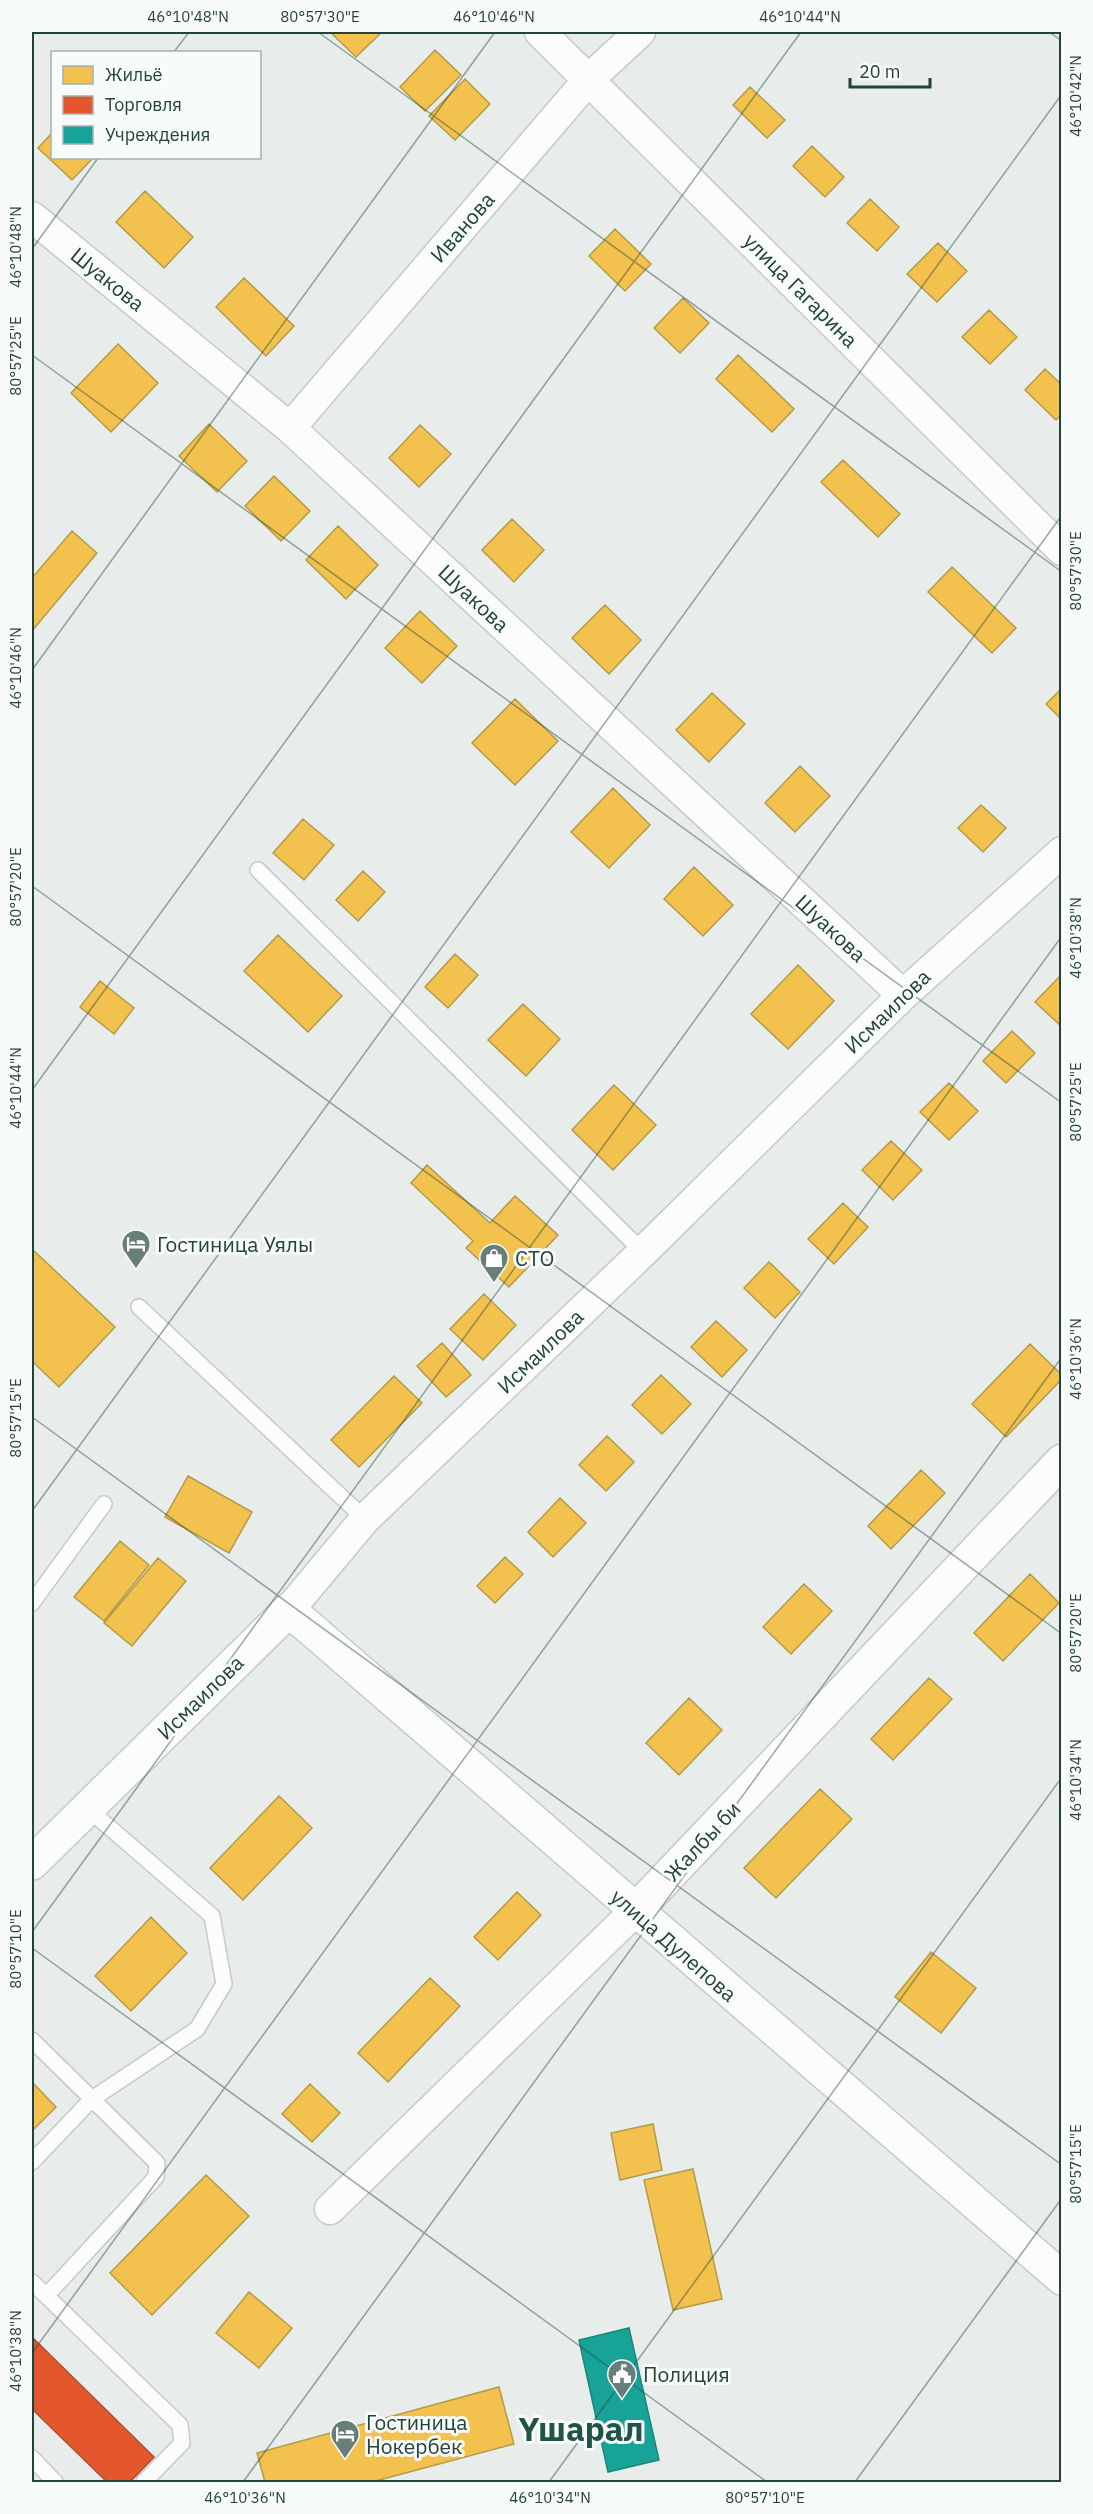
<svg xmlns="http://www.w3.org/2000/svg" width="1093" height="2514" font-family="'IBM Plex Sans',sans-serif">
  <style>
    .homes { fill: #f2c14e; stroke: #b49b48; stroke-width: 1.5 }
    .shops { fill: #e4572e; stroke: #aa5132; stroke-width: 1.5 }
    .public { fill: #17a398; stroke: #1b867c; stroke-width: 1.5 }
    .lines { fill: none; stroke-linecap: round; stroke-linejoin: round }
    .lane-casing { stroke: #c5cac8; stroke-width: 18 }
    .street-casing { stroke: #c5cac8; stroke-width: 33 }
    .secondary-casing { stroke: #c3cbc8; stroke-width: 36 }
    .lane { stroke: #fcfcfc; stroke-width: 15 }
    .street { stroke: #fcfcfc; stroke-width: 30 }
    .secondary { stroke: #fcfcfc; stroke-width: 33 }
    .ticks { fill: none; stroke: #24423a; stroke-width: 1.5; stroke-opacity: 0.45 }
    .labels { text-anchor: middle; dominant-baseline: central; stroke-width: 6; stroke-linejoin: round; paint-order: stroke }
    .street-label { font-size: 21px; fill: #24423a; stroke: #f7fbf9 }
    .poi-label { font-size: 21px; fill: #24423a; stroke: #f7fbf9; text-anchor: start }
    .town-label { font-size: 33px; font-weight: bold; fill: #1f5548; stroke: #f7fbf9 }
    .neatline { fill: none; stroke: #24423a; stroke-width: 2 }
    .ticks-label { font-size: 15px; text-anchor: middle; fill: #24423a }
  </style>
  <rect width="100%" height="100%" fill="#e8edeb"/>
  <path class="homes" d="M 333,32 L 382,32 L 356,57 L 331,33 Z
    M 435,50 L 461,75 L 425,111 L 400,87 Z
    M 465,79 L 490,104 L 455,140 L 429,116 Z
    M 750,87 L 785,120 L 767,138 L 733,105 Z
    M 52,133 L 52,158 L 93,158 L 72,180 L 38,148 Z
    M 812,146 L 844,177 L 825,197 L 793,166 Z
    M 145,191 L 193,237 L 164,268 L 116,222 Z
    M 870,199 L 899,227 L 877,251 L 847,223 Z
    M 615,229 L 651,264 L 625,291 L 589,256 Z
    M 938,243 L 967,271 L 937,302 L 907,274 Z
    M 244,278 L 294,326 L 266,356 L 216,307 Z
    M 683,298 L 709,323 L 680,353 L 654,328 Z
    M 989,310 L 1017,337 L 990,364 L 962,337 Z
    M 118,344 L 158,383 L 111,432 L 71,393 Z
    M 738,355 L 794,409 L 772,432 L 716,379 Z
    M 1045,369 L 1062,385 L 1062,414 L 1056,420 L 1025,390 Z
    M 209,424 L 247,461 L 217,492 L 179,456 Z
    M 420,425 L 451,454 L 419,487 L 389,458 Z
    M 843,460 L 900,514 L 878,537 L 821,482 Z
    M 274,476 L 310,511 L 281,541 L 245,506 Z
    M 512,519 L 544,550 L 514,582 L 482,550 Z
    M 338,526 L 378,565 L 346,599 L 306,560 Z
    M 72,531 L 97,553 L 32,631 L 32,578 Z
    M 952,567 L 1016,628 L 992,653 L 928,592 Z
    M 605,605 L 641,640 L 609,674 L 572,638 Z
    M 420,611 L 457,646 L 422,683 L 385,648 Z
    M 1062,688 L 1062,720 L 1046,704 Z
    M 712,693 L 745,724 L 709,762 L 676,730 Z
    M 515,699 L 558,741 L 515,785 L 472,743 Z
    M 800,766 L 830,796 L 795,832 L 765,803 Z
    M 613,788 L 650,825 L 609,868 L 571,832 Z
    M 981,805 L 1006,828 L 983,852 L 958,828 Z
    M 303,819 L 334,845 L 304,880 L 273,853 Z
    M 694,867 L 733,905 L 703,936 L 664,899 Z
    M 363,871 L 385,892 L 358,921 L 336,900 Z
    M 278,935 L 342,996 L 308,1032 L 244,971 Z
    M 455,954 L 478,975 L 448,1008 L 425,987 Z
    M 798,965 L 834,1001 L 788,1049 L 751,1014 Z
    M 1062,974 L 1062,1027 L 1035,1002 Z
    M 100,981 L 134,1008 L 114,1034 L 80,1007 Z
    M 523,1004 L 560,1039 L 526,1076 L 488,1040 Z
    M 1012,1031 L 1035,1053 L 1006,1083 L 983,1061 Z
    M 949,1083 L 978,1111 L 949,1140 L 920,1112 Z
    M 614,1085 L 656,1125 L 613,1170 L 572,1130 Z
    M 891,1141 L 922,1170 L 893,1200 L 862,1170 Z
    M 427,1165 L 490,1223 L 515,1196 L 558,1235 L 509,1287 L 466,1248 L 473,1241 L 411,1183 Z
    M 843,1203 L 868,1227 L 834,1264 L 808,1239 Z
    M 32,1249 L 115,1327 L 59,1387 L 32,1361 Z
    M 769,1262 L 800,1292 L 775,1318 L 744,1288 Z
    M 484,1294 L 516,1325 L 483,1360 L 450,1329 Z
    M 716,1321 L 747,1350 L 722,1377 L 691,1347 Z
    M 442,1343 L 471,1375 L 446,1397 L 417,1366 Z
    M 1030,1344 L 1062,1375 L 1062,1379 L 1006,1437 L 972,1404 Z
    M 661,1375 L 691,1404 L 662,1434 L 632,1405 Z
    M 394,1376 L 422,1403 L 359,1467 L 331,1440 Z
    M 607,1436 L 634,1462 L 606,1491 L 579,1465 Z
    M 921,1470 L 945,1493 L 891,1549 L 868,1526 Z
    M 188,1476 L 252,1512 L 229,1553 L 165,1517 Z
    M 560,1498 L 586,1523 L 553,1557 L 528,1532 Z
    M 120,1541 L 149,1565 L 104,1621 L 74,1597 Z
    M 505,1557 L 523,1574 L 495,1603 L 477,1586 Z
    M 158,1558 L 186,1581 L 132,1646 L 104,1623 Z
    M 1030,1574 L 1059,1603 L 1003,1661 L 974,1633 Z
    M 804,1584 L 832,1611 L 791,1654 L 763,1627 Z
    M 929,1678 L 952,1699 L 893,1760 L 871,1739 Z
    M 689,1698 L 722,1730 L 679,1775 L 646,1743 Z
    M 820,1789 L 852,1819 L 776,1898 L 744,1868 Z
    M 279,1796 L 312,1828 L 243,1900 L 210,1868 Z
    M 517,1892 L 541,1915 L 498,1960 L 474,1937 Z
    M 151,1917 L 187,1953 L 131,2011 L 95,1976 Z
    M 931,1952 L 976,1988 L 941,2033 L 895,1997 Z
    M 430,1978 L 460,2006 L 388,2082 L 358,2053 Z
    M 32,2082 L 56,2107 L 32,2131 Z
    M 310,2084 L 340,2113 L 312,2142 L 282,2114 Z
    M 653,2124 L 662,2170 L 620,2180 L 611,2133 Z
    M 693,2169 L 722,2299 L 673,2310 L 644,2180 Z
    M 206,2175 L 249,2216 L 152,2315 L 110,2273 Z
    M 249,2292 L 292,2328 L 259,2368 L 216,2333 Z
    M 499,2387 L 514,2444 L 372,2482 L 265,2482 L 257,2453 Z"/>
  <path class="shops" d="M 32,2337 L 154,2457 L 130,2482 L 107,2482 L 32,2409 Z"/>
  <path class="public" d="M 629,2328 L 659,2460 L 608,2472 L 579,2340 Z"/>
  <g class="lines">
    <g class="lane-casing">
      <path id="lane" d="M 258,870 L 643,1252
        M 139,1307 L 365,1519
        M 32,1603 L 104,1504
        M 32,2040 L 92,2099 L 32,2162
        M 32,2282 L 180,2425 L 182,2443 L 144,2482
        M 46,2296 L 156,2177 L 157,2163 L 92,2099 L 197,2029 L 224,1984 L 212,1916 L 87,1808
        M 32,2458 L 55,2482"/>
    </g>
    <g class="street-casing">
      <path id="street" d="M 540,32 L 1062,550
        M 32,217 L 290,428 L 903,995
        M 290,428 L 589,79 L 640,32
        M 289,1610 L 365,1519 L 643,1252 L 903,995 L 1062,852
        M 330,2209 L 635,1911"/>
    </g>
    <g class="secondary-casing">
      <path id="secondary" d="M 32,1863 L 289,1610 L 1062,2278
        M 635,1911 L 1062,1461"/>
    </g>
    <use href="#lane" class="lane"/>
    <use href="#street" class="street"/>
    <use href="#secondary" class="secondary"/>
  </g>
  <path class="ticks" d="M 318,32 L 1062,572M 1049,32 L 1062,41M 174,52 L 189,32M 32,249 L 98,158M 32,355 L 1062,1103M 32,670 L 495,32M 32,886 L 1062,1634M 32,1090 L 801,32M 32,1417 L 1062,2165M 32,1511 L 1062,94M 32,1932 L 1062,515M 32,1948 L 767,2482M 32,2353 L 1062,936M 32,2479 L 36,2482M 243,2482 L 1062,1357M 549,2482 L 1062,1777M 855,2482 L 1062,2198"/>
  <defs>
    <g id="hotel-pin" transform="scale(1.5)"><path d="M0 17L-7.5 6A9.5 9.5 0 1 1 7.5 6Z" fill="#697e78" stroke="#f7fbf9"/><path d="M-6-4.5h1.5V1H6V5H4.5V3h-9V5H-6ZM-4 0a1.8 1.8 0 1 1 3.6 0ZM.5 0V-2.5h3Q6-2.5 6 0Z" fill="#fff"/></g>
    <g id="shop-pin" transform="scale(1.5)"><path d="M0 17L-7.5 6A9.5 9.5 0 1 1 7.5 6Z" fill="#697e78" stroke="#f7fbf9"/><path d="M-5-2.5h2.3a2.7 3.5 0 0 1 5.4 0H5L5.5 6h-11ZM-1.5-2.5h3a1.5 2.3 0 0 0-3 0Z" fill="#fff"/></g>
    <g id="civic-pin" transform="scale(1.5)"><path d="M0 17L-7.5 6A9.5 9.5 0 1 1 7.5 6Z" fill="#697e78" stroke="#f7fbf9"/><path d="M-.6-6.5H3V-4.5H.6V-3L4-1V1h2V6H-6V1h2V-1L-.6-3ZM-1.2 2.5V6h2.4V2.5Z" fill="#fff"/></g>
  </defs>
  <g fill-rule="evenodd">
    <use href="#hotel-pin" x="136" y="1244"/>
    <use href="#shop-pin" x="494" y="1258"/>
    <use href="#civic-pin" x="622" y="2374"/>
    <use href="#hotel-pin" x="345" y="2434"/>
  </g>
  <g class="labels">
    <g class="street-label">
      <text transform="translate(462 227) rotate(-49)">Иванова</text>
      <text transform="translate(108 279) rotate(39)">Шуакова</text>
      <text transform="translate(801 290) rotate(45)">улица Гагарина</text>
      <text transform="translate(474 598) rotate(43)">Шуакова</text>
      <text transform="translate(831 928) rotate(43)">Шуакова</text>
      <text transform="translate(887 1011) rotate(-44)">Исмаилова</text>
      <text transform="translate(540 1351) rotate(-44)">Исмаилова</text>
      <text transform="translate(200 1697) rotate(-44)">Исмаилова</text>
      <text transform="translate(702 1841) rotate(-47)">Жалбы би</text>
      <text transform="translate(674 1945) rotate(41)">улица Дулепова</text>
    </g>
    <g class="poi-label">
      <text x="157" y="1244">Гостиница Уялы</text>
      <text x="515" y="1258">СТО</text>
      <text x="643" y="2374">Полиция</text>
      <text x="366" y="2422">Гостиница<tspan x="366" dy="24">Нокербек</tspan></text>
    </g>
    <g class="town-label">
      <text x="581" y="2428">Үшарал</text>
    </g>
  </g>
  <rect width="1093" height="2514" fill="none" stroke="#f7fbf9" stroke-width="66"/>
  <rect x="51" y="51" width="210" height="108" fill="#f7fbf9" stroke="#a3b1ad" stroke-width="1.5"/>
  <rect x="63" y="66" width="30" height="18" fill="#f2c14e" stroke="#a3b1ad" stroke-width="1.5"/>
  <text x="105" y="81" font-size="18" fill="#24423a">Жильё</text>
  <rect x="63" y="96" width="30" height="18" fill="#e4572e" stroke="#a3b1ad" stroke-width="1.5"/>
  <text x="105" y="111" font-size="18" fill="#24423a">Торговля</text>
  <rect x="63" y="126" width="30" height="18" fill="#17a398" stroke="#a3b1ad" stroke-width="1.5"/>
  <text x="105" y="141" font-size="18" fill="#24423a">Учреждения</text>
  <path d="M850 78v9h80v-9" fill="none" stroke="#24423a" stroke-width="3"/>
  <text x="859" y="78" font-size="18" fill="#24423a" stroke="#f7fbf9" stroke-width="4.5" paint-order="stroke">20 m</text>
  <rect x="33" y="33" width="1027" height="2448" class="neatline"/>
  <g class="ticks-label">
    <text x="188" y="22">46°10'48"N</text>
    <text x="320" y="22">80°57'30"E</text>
    <text x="494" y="22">46°10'46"N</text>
    <text x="800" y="22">46°10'44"N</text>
    <text transform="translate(1076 96) rotate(-90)" y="5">46°10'42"N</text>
    <text transform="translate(16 247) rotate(-90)" y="5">46°10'48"N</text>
    <text transform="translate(16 356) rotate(-90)" y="5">80°57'25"E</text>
    <text transform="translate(1076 571) rotate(-90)" y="5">80°57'30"E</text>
    <text transform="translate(16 668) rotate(-90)" y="5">46°10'46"N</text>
    <text transform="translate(16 887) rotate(-90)" y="5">80°57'20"E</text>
    <text transform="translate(1076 938) rotate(-90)" y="5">46°10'38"N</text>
    <text transform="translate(16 1088) rotate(-90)" y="5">46°10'44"N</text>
    <text transform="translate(1076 1102) rotate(-90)" y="5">80°57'25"E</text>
    <text transform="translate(1076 1359) rotate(-90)" y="5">46°10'36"N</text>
    <text transform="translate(16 1418) rotate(-90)" y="5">80°57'15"E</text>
    <text transform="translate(1076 1633) rotate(-90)" y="5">80°57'20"E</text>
    <text transform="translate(1076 1780) rotate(-90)" y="5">46°10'34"N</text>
    <text transform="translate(16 1949) rotate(-90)" y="5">80°57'10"E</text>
    <text transform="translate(1076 2164) rotate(-90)" y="5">80°57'15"E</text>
    <text transform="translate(16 2351) rotate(-90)" y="5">46°10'38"N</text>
    <text x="245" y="2503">46°10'36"N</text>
    <text x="550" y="2503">46°10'34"N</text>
    <text x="765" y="2503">80°57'10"E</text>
  </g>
</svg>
